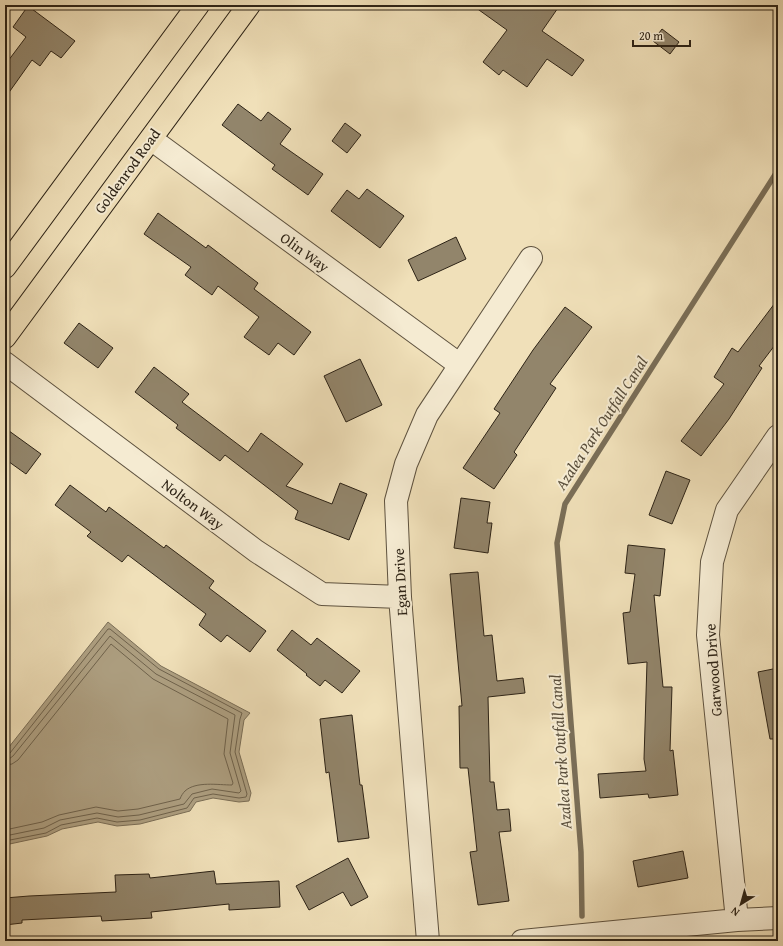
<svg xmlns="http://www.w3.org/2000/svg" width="783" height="946" font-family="'Gentium Book Plus',serif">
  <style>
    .water { fill: #aea082; stroke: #7a6e57 }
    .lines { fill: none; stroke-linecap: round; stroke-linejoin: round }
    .shore { stroke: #6e624c; stroke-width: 1 }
    .stream { stroke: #7a6e57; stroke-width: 5.5 }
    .building { fill: #92856b; stroke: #2d2316 }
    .minor-casing { stroke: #5e523f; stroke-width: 24 }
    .major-casing { stroke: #2d2316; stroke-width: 24 }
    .minor { stroke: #f5ebd2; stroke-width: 22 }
    .major { stroke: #f0e0b9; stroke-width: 22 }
    .labels { text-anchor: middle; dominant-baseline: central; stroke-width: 4; stroke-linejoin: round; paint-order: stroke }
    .street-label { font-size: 15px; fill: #2d2316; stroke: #f5ebd2 }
    .water-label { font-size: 16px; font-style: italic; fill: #5a4f3c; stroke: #f5ebd2 }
  </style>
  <rect width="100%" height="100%" fill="#f0e0b9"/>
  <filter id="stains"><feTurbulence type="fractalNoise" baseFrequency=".005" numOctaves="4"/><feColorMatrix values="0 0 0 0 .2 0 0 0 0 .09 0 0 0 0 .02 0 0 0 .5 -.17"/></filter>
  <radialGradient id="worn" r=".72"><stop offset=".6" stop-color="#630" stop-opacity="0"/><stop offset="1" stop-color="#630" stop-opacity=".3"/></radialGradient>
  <path class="water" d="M 108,622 L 161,666 L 250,713 L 244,720 L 239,752 L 251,793 L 249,801 L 239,802 L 213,798 L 196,802 L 190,811 L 140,824 L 117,826 L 98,822 L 62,829 L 47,836 L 5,845 L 5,752 Z"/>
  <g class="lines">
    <path class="shore" d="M 5,754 L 10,753 L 108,629 L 110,629 L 159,669 L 242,713 L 240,719 L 235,752 L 247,794 L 246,797 L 239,798 L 213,794 L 194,798 L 187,808 L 140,820 L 117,822 L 97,818 L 61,825 L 46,833 L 5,841
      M 5,759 L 9,759 L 13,756 L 110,636 L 156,674 L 235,715 L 230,753 L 241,791 L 239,793 L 212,789 L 192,794 L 184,804 L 139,815 L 118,817 L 97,813 L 60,820 L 44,828 L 5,836
      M 5,765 L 12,764 L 18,760 L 111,644 L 153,679 L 228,719 L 224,754 L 233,783 L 232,785 C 218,785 196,781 185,791 C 183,793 181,796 180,799 L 138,809 L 118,811 L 96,807 L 59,815 L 42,822 L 5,830"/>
    <path class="stream" d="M 582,916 L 581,852 L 557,543 L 565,504 L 778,170"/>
  </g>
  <path class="building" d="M 472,5 L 560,5 L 542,31 L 584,60 L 572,76 L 547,59 L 527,87 L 503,70 L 499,75 L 483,62 L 507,30 Z
    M 28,6 L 75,41 L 61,58 L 51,51 L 40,66 L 32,60 L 5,98 L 5,65 L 26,37 L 13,27 Z
    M 662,29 L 679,42 L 670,54 L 653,41 Z
    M 238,104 L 261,121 L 268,112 L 291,129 L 280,144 L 323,174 L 308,195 L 272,169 L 275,165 L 222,125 Z
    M 345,123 L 361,135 L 347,153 L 332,141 Z
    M 367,189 L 404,216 L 380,248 L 331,211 L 347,190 L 359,199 Z
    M 158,213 L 206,248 L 208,245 L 258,283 L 254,289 L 311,332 L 294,355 L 278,343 L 269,355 L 244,337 L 259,317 L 218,286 L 212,295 L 185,275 L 191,267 L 144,234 Z
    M 456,237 L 466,259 L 418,281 L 408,260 Z
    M 778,299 L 778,341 L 759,366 L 762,368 L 729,419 L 701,456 L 681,441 L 724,384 L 714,377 L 732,348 L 738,352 Z
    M 565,307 L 592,327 L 550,384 L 556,388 L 514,452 L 517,455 L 494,489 L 463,468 L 500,413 L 494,409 L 533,350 Z
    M 79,323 L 113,348 L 98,368 L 64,343 Z
    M 360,359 L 382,405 L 346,422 L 324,376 Z
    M 154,367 L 189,394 L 182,402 L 248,452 L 261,433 L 303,464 L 286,486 L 332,504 L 340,483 L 367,494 L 349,540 L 295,519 L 298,511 L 225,455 L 220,461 L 176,428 L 178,425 L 135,392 Z
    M 5,428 L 41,454 L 26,474 L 5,459 Z
    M 666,471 L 690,480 L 672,524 L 649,515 Z
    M 70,485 L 106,512 L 109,507 L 164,548 L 166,545 L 214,581 L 209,588 L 266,631 L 250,652 L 227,635 L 221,642 L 199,625 L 206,614 L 128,555 L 122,562 L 87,536 L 91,532 L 55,505 Z
    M 461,498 L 490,502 L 487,523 L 492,523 L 488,553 L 454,548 Z
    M 628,545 L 665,549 L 660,596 L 654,595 L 663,687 L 672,687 L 670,751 L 673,750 L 678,795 L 649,798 L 648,794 L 600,798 L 598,774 L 646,771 L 644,759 L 647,662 L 628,664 L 623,613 L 630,612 L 635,574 L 625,573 Z
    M 478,572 L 484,636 L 492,635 L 497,681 L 523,678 L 525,693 L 488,697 L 490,782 L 494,782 L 497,810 L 509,809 L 511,831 L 499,832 L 509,901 L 478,905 L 470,852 L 477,851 L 468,768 L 460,768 L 459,706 L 462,706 L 450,574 Z
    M 292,630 L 311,645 L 317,638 L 360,671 L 342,693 L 325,680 L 320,686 L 306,675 L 307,674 L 277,650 Z
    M 778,668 L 778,739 L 770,739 L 758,672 Z
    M 352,715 L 360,785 L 362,785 L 369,838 L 338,842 L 329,772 L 326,773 L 320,719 Z
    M 683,851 L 688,878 L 638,887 L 633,861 Z
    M 348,858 L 368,897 L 351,906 L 343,892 L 309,910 L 296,886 Z
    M 214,871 L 216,884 L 279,881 L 280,907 L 229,910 L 229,904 L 151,912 L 152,918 L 102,921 L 101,916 L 22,920 L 22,923 L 5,925 L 5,898 L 29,896 L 116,892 L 115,875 L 149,874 L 150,878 Z"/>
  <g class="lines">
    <g class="minor-casing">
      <path id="minor" d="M 151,139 L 460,365
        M 5,363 L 256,551 L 322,594 L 400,597
        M 737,920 L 708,635 L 712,562 L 727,510 L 778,436
        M 428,941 L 400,597 L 396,501 L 406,464 L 427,415 L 531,258
        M 522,941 L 737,920 L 778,918"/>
    </g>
    <g class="major-casing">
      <path id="major" d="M 5,267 L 198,5
        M 5,337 L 249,5"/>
    </g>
    <use href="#minor" class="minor"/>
    <use href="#major" class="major"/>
  </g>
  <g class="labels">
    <g class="street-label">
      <text transform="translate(127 171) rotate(-54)">Goldenrod Road</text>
      <text transform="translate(305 252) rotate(36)">Olin Way</text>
      <text transform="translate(193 504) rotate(37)">Nolton Way</text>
      <text transform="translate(400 582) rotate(-93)">Egan Drive</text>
      <text transform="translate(713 670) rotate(-94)">Garwood Drive</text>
    </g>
    <g class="water-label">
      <text transform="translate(601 423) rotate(-57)">Azalea Park Outfall Canal</text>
      <text transform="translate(560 752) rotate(-94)">Azalea Park Outfall Canal</text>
    </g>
  </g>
  <rect width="783" height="946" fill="none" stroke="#f0e0b9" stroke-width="20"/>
  <rect x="6" y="6" width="771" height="934" fill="none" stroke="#2d2316" stroke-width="2"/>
  <rect x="10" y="10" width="763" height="926" fill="none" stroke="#2d2316"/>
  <g transform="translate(741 904) rotate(217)" stroke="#f5ebd2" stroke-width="3" paint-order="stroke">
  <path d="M0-3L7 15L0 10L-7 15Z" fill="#2d2316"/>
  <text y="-6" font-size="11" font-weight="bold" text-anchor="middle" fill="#2d2316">N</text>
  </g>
  <path d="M633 40v6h57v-6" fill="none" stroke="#2d2316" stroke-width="2"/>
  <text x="639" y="40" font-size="12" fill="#2d2316" stroke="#f5ebd2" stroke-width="3" paint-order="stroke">20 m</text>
  <rect width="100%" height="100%" filter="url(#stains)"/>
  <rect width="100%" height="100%" fill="url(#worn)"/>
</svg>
